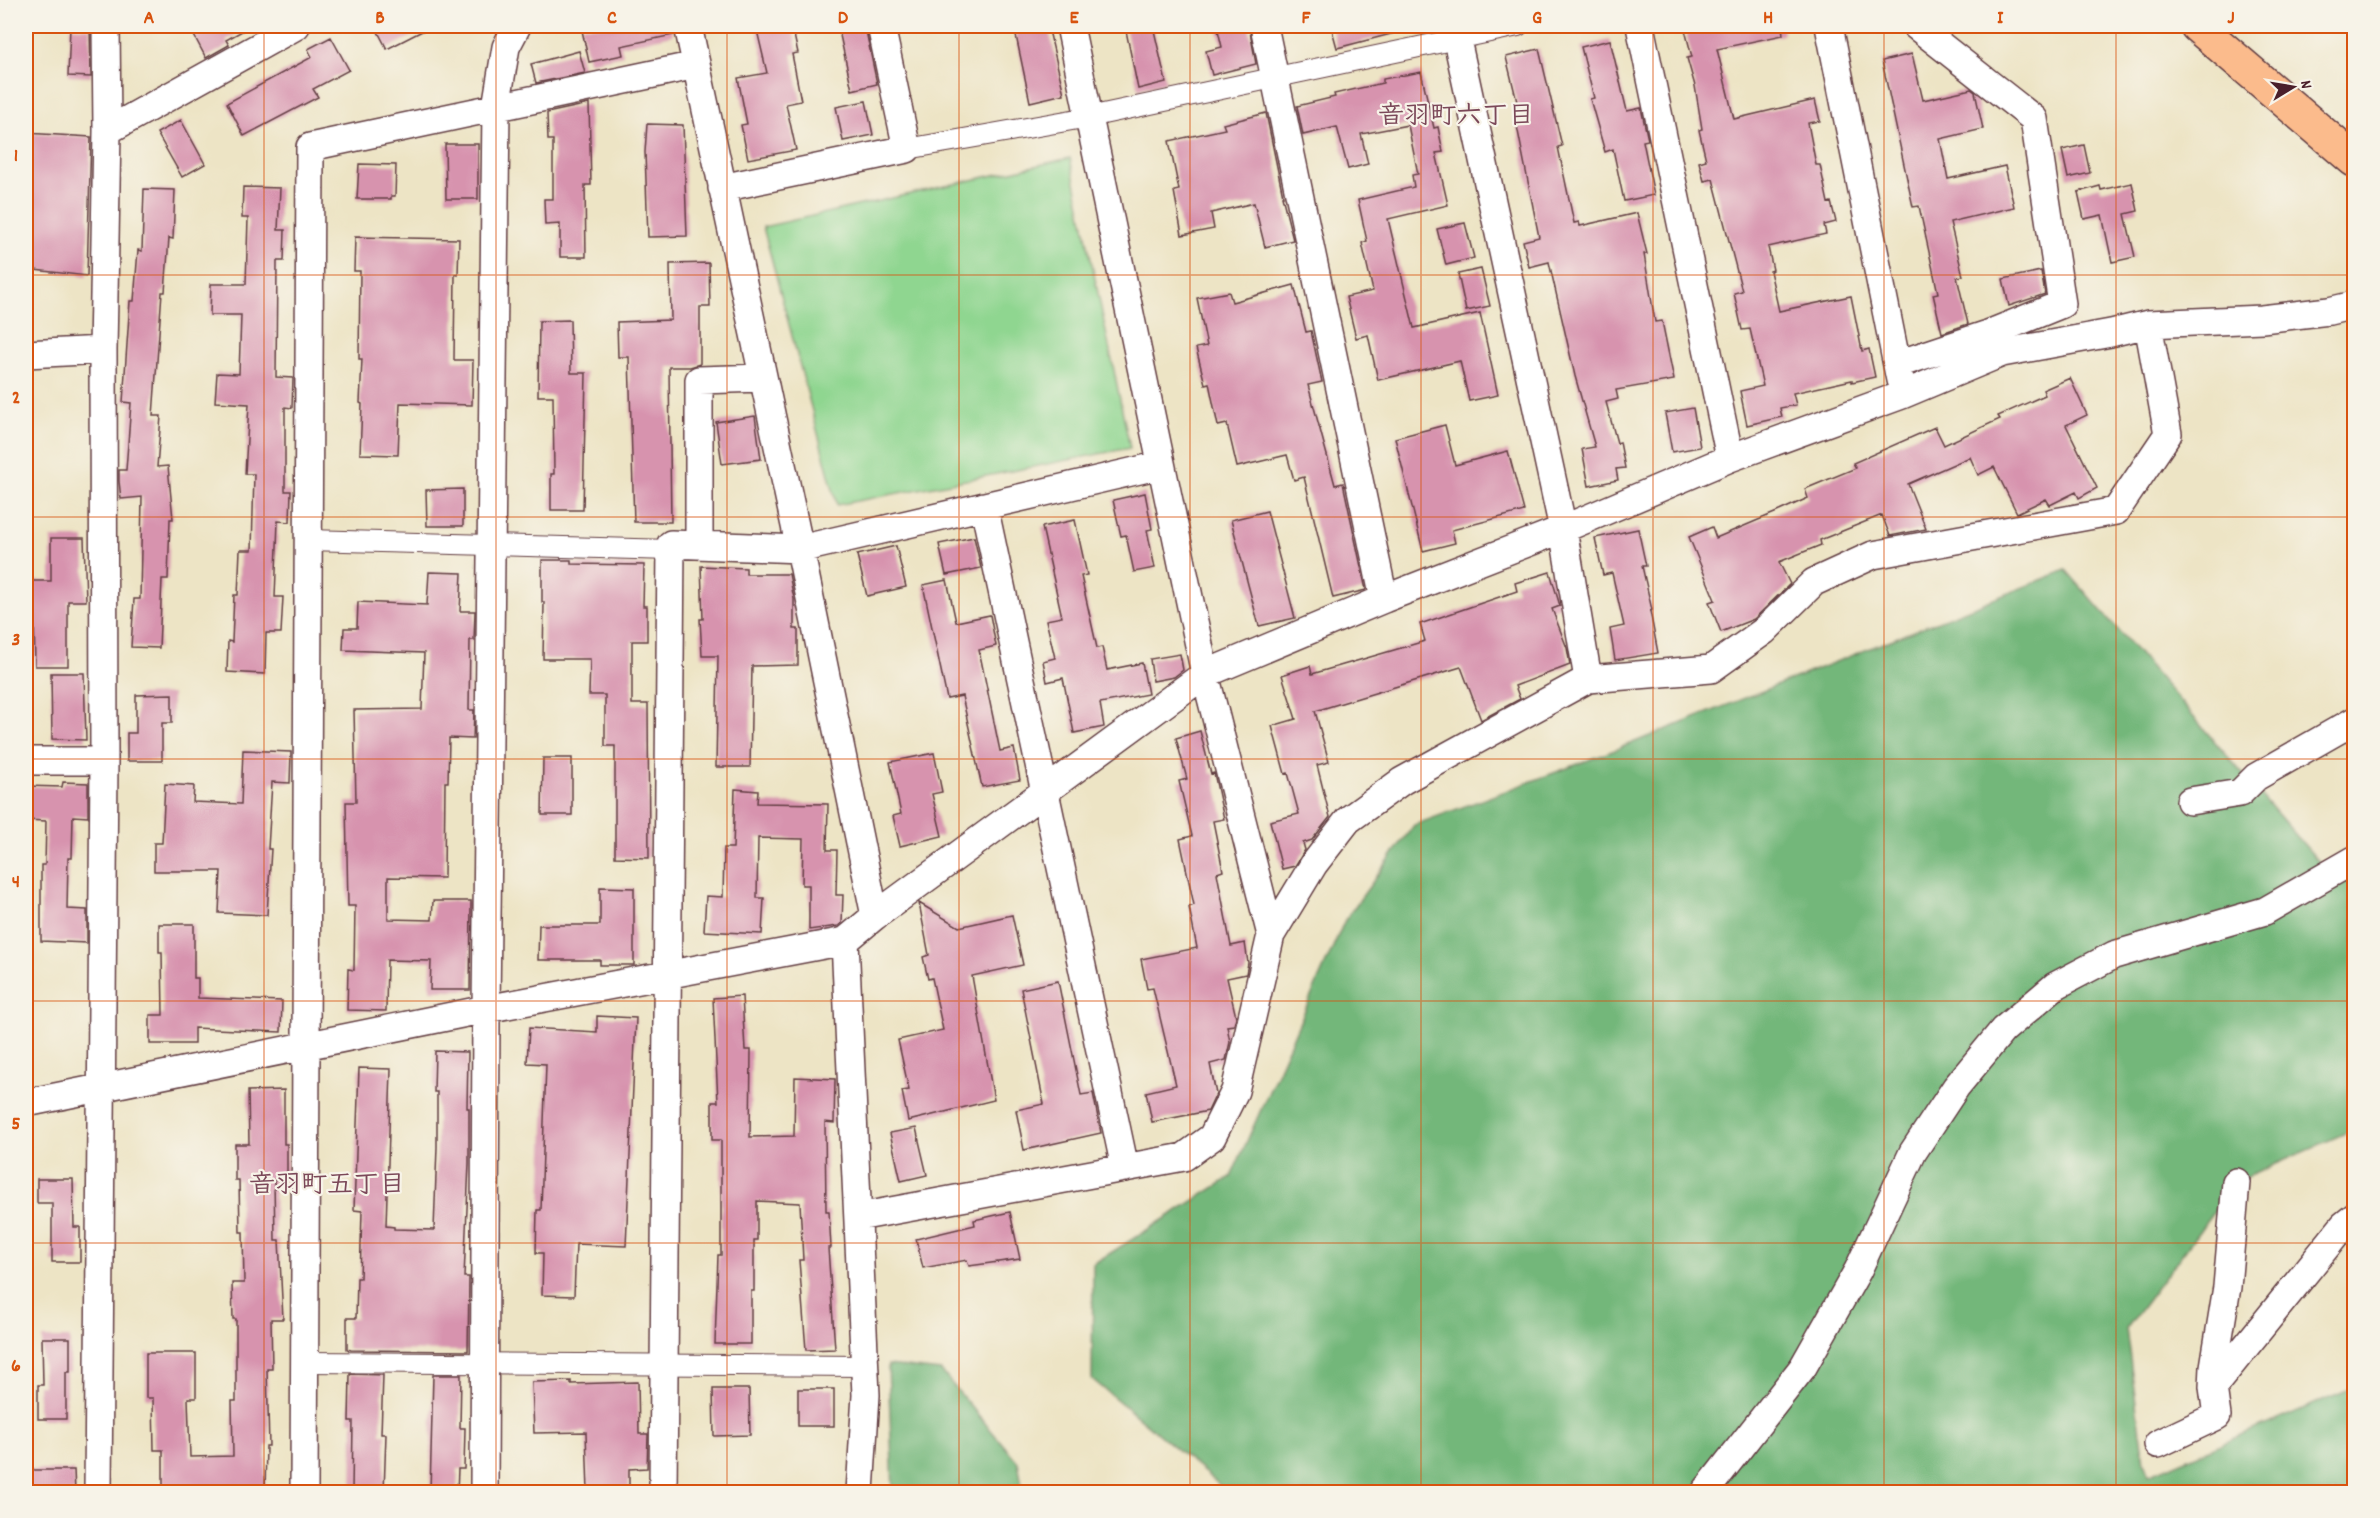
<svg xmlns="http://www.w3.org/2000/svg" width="2380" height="1518" font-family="Dekko,'Klee One',sans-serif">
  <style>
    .green { fill: #8fd690; stroke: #6c7a5e; stroke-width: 1.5 }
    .forest { fill: #73b77a; stroke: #5e6b52; stroke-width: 1.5 }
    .building { fill: #d793ae }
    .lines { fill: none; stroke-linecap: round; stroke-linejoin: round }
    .pedestrian-casing { stroke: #623d42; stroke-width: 22 }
    .minor-casing { stroke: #623d42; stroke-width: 30 }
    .motorway-casing { stroke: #623d42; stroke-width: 36 }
    .pedestrian { stroke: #fff; stroke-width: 20 }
    .minor { stroke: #fff; stroke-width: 27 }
    .motorway { stroke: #fbbb8c; stroke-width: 33 }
    .grid { fill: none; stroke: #d8530f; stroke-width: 1.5; stroke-opacity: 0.55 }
    .labels { text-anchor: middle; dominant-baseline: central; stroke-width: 4.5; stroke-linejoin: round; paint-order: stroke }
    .neighbourhood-label { font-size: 26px; font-weight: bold; fill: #7b4859; stroke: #f7f3e8 }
    .neatline { fill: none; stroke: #d8530f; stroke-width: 2 }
    .grid-label { font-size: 20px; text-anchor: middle; font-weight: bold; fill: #d8530f }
  </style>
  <rect width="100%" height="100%" fill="#f7f3e8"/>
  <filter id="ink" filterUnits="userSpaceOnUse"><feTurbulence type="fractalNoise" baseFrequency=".0167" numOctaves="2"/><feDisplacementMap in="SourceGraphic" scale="12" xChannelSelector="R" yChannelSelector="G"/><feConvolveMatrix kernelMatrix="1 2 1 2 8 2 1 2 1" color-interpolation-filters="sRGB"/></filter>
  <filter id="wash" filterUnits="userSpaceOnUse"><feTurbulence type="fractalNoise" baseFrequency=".008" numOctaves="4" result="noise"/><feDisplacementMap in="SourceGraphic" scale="24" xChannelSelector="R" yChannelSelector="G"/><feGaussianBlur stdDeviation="1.35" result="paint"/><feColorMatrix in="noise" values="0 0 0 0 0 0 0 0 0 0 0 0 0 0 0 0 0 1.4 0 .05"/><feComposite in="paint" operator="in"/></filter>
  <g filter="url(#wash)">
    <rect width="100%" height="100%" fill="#ede4c5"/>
    <path class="green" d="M 1070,158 L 1130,448 L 837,505 L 763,227 Z"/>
    <path class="forest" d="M 2066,570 L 2334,879 L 2354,863 L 2354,1134 L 2352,1130 L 2236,1182 L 2126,1329 L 2144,1462 L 2149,1475 L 2354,1387 L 2354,1492 L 1228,1492 L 1092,1379 L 1093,1264 L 1231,1177 L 1345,920 L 1414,825 L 1602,755 Z
      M 888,1365 L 941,1371 L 1018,1462 L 1023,1492 L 893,1492 Z"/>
    <g id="blocks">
      <path class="building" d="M 189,26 L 251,26 L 226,40 L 229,45 L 206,58 Z
        M 375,26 L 432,26 L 387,49 Z
        M 581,26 L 672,26 L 673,35 L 621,46 L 623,55 L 589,62 Z
        M 756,26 L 792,26 L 798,53 L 792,54 L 801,101 L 786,104 L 796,150 L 748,159 L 741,125 L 747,124 L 738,78 L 767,73 Z
        M 838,26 L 865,26 L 877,84 L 852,90 Z
        M 1014,26 L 1048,26 L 1064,94 L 1030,102 Z
        M 1125,26 L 1153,26 L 1166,82 L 1138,89 Z
        M 1217,26 L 1249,26 L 1256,64 L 1212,75 L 1206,51 L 1222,47 Z
        M 1331,26 L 1394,26 L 1395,33 L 1337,48 Z
        M 1684,26 L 1782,26 L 1783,35 L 1717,49 L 1734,119 L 1815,100 L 1820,121 L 1808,123 L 1816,165 L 1820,165 L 1828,203 L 1831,202 L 1836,222 L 1824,225 L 1826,234 L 1768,247 L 1773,270 L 1770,271 L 1779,311 L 1851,296 L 1862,351 L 1869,349 L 1875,377 L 1852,382 L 1852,380 L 1793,393 L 1796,405 L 1780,408 L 1782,417 L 1747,425 L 1740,391 L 1763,386 L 1750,329 L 1742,330 L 1734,293 L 1742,291 L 1713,179 L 1704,181 L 1699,162 L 1706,160 L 1699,130 L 1702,129 L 1695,86 L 1687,58 L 1692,57 Z
        M 70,27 L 90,28 L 91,77 L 68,76 Z
        M 331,37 L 349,70 L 313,89 L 318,97 L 244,136 L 227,103 L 312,57 L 308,49 Z
        M 1610,40 L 1627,111 L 1641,108 L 1648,140 L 1643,141 L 1654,195 L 1624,201 L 1613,149 L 1605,152 L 1590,99 L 1594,98 L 1581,47 Z
        M 1539,49 L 1562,146 L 1558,147 L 1574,223 L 1579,222 L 1580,226 L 1637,213 L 1647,254 L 1644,254 L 1655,322 L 1662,321 L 1674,380 L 1616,390 L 1618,399 L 1606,402 L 1617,443 L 1620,442 L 1625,468 L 1616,469 L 1618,480 L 1589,486 L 1582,449 L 1595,447 L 1575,376 L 1549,262 L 1529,267 L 1523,241 L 1539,237 L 1515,116 L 1520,114 L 1506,57 Z
        M 579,51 L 585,73 L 536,83 L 531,64 Z
        M 1912,54 L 1923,100 L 1971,89 L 1975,92 L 1983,129 L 1940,139 L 1948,179 L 2005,166 L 2014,207 L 1950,222 L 1963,276 L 1957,277 L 1968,324 L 1942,333 L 1933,294 L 1938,293 L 1919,206 L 1913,207 L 1882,61 Z
        M 1421,72 L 1434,128 L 1438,127 L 1443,152 L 1436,153 L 1448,205 L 1388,219 L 1414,328 L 1480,313 L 1498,395 L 1469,401 L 1460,361 L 1378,380 L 1368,335 L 1356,338 L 1346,297 L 1373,291 L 1362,243 L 1367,241 L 1358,200 L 1414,187 L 1412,175 L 1418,174 L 1408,125 L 1361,134 L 1368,164 L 1348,169 L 1337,127 L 1303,135 L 1297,106 L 1335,97 L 1334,94 L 1383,83 L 1383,79 Z
        M 866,101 L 873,135 L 843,141 L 836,107 Z
        M 589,104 L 591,185 L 585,185 L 586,257 L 560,257 L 560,224 L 545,225 L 544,199 L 553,199 L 553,140 L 548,140 L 547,113 Z
        M 1266,113 L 1283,196 L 1282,196 L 1293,240 L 1265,247 L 1254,203 L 1211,213 L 1214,229 L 1182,235 L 1174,191 L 1179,190 L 1169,141 L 1225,129 L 1223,124 Z
        M 181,120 L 205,164 L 182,177 L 157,133 Z
        M 647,124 L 683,125 L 687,236 L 648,237 L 645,152 Z
        M 26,133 L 91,137 L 87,276 L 26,269 Z
        M 445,144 L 478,144 L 478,199 L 446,199 Z
        M 2084,145 L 2090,173 L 2068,178 L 2062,150 Z
        M 359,164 L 396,165 L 395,196 L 391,196 L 391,199 L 357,199 Z
        M 2132,183 L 2138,211 L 2125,214 L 2135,257 L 2112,262 L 2102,215 L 2084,219 L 2078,192 L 2100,186 L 2101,190 Z
        M 243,187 L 280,188 L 278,230 L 285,230 L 284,261 L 277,261 L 276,377 L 293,378 L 292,408 L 285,407 L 285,491 L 291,491 L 290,522 L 278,521 L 275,597 L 283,597 L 281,633 L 266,633 L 265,674 L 227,672 L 228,641 L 232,642 L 234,595 L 238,595 L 240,550 L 252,550 L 254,474 L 245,474 L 249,404 L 215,402 L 217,373 L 239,374 L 241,315 L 210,315 L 211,284 L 246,284 L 248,218 L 242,218 Z
        M 144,189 L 175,190 L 173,239 L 169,238 L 165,292 L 162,292 L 153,416 L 161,416 L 157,467 L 168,466 L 173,519 L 170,519 L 168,579 L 162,579 L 159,648 L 131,647 L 134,599 L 140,599 L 142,497 L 121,499 L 119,481 L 119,470 L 126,470 L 131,403 L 123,402 L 130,301 L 134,301 L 138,250 L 142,251 Z
        M 1465,223 L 1474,258 L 1446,265 L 1437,229 Z
        M 355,237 L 459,239 L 458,275 L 455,274 L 454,360 L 473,360 L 472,405 L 400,403 L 398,455 L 360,454 L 362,404 L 360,403 L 362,359 L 359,359 L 360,271 L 354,271 Z
        M 709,263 L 710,307 L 700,307 L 700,364 L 690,367 L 669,367 L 671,522 L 634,522 L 629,357 L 618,357 L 617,322 L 671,320 L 670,264 Z
        M 1481,269 L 1490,306 L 1466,311 L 1458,274 Z
        M 2041,271 L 2045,294 L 2009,306 L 2003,279 Z
        M 1294,285 L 1306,332 L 1311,331 L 1322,382 L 1308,385 L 1335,485 L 1343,483 L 1366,590 L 1333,598 L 1304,477 L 1294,480 L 1287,455 L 1237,467 L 1227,424 L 1218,426 L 1209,383 L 1205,384 L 1196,348 L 1207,346 L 1197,298 L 1229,292 L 1232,302 Z
        M 570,320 L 571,373 L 586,373 L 583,510 L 551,510 L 551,474 L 554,474 L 553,396 L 538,396 L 539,321 Z
        M 2070,378 L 2087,415 L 2066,425 L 2097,488 L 2079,498 L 2076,492 L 2050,505 L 2046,499 L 2017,513 L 1994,467 L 1978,475 L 1970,457 L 1908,484 L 1926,529 L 1890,536 L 1882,515 L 1820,540 L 1821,545 L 1779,562 L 1790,584 L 1754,619 L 1721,632 L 1709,602 L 1715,600 L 1689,537 L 1712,527 L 1716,538 L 1777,512 L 1808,498 L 1805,489 L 1856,468 L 1853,463 L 1935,427 L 1944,445 L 2000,419 L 1998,416 L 2045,395 L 2043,390 Z
        M 1693,408 L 1700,447 L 1672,452 L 1665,413 Z
        M 755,416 L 761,459 L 722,464 L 716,422 Z
        M 1445,425 L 1455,465 L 1508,451 L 1524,511 L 1452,530 L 1455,543 L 1423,551 L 1395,438 Z
        M 463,489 L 463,526 L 427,526 L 426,490 Z
        M 1145,493 L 1152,529 L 1147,530 L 1155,568 L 1134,572 L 1126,535 L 1121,536 L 1113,500 Z
        M 1267,511 L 1295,618 L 1259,626 L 1231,520 Z
        M 1075,520 L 1087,575 L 1081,576 L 1097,648 L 1102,647 L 1107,670 L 1142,663 L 1148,694 L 1100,703 L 1104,727 L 1074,733 L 1063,678 L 1047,682 L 1043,661 L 1055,658 L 1046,620 L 1062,617 L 1042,527 Z
        M 1638,529 L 1646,566 L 1642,566 L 1652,610 L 1650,611 L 1658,653 L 1615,660 L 1610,629 L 1624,626 L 1612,573 L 1603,575 L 1595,538 Z
        M 974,537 L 981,568 L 946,575 L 939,544 Z
        M 51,538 L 84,538 L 86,601 L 68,601 L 68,666 L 35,666 L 34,608 L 26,608 L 26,581 L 51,581 Z
        M 896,546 L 906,587 L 867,596 L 857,555 Z
        M 542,560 L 571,560 L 571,564 L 644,565 L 643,606 L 647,606 L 647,641 L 632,641 L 632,704 L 648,704 L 649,858 L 615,857 L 615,746 L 605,746 L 605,695 L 589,695 L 590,659 L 543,659 L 544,602 L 542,602 Z
        M 701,566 L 746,568 L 746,574 L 789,574 L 794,599 L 794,629 L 798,629 L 798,665 L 752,666 L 750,767 L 716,767 L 718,656 L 702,656 L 700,619 L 703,619 Z
        M 429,572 L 462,573 L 460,611 L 475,611 L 474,640 L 470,640 L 469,710 L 474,710 L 473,739 L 449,738 L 448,782 L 445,782 L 444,878 L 388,877 L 388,919 L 432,920 L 433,901 L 471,901 L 470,990 L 430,990 L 431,961 L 387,960 L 386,1011 L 347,1010 L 348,969 L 354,970 L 355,906 L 348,906 L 346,802 L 356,802 L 354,710 L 422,709 L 424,653 L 343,650 L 344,628 L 357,628 L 358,602 L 427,605 Z
        M 1550,572 L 1560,606 L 1552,609 L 1567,648 L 1570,665 L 1515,686 L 1520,699 L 1481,720 L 1461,667 L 1315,711 L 1329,762 L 1317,765 L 1330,817 L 1312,840 L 1303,843 L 1305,850 L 1295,866 L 1282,869 L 1270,821 L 1299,814 L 1288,773 L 1285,774 L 1272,726 L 1296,719 L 1282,675 L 1310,666 L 1312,674 L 1425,641 L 1420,624 L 1517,591 L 1515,583 Z
        M 947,580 L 956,622 L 990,615 L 996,646 L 979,650 L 1000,751 L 1014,748 L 1020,780 L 982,787 L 962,696 L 947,699 L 923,585 Z
        M 1180,654 L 1183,670 L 1174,677 L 1153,681 L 1150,659 Z
        M 51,673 L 84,673 L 86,740 L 52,739 Z
        M 172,694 L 172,723 L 162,723 L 162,761 L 127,761 L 127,733 L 136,733 L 136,695 Z
        M 1200,731 L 1211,774 L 1214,773 L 1224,819 L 1213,821 L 1223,871 L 1217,873 L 1231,946 L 1245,943 L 1248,963 L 1246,974 L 1227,978 L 1236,1017 L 1234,1025 L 1227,1026 L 1230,1042 L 1226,1060 L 1210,1064 L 1216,1094 L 1208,1111 L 1152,1122 L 1146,1092 L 1176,1085 L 1153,988 L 1147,989 L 1141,959 L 1197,948 L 1189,907 L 1194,905 L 1180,839 L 1192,836 L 1179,781 L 1187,779 L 1176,738 Z
        M 243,750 L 291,752 L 290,783 L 272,782 L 268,849 L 271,849 L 267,915 L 219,913 L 221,871 L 154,871 L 154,843 L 162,843 L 165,784 L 194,786 L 193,802 L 241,804 Z
        M 934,753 L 942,792 L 932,794 L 942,836 L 900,846 L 893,816 L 901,814 L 890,762 Z
        M 543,758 L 572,758 L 572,815 L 542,815 Z
        M 63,782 L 88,783 L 88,817 L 73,816 L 72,858 L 68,858 L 67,909 L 87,910 L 87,943 L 41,941 L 41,865 L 45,865 L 46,821 L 26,820 L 26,786 L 62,787 Z
        M 735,789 L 758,791 L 757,803 L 828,804 L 827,850 L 837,850 L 836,895 L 843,895 L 842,923 L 838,926 L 809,930 L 809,885 L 802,885 L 803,839 L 758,838 L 757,898 L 764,898 L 762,934 L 704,931 L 706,896 L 723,897 L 724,848 L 733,848 Z
        M 600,887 L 634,888 L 634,965 L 600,965 L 600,960 L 538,960 L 539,925 L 600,925 Z
        M 919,903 L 959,927 L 1012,915 L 1023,965 L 972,976 L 994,1100 L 908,1121 L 902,1091 L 909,1090 L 898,1040 L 943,1030 L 932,978 L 928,979 L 923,957 L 929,955 Z
        M 159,924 L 194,924 L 194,978 L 198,978 L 198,998 L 282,1001 L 281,1032 L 194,1028 L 194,1044 L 150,1044 L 150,1015 L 163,1015 L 162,952 L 159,952 Z
        M 1058,981 L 1081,1095 L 1093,1093 L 1101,1133 L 1024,1150 L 1016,1110 L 1044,1104 L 1021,989 Z
        M 742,996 L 745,1050 L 751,1050 L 750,1137 L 794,1136 L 795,1077 L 835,1079 L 834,1123 L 825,1122 L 826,1211 L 829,1211 L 831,1248 L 828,1248 L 835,1349 L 806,1350 L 799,1260 L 803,1260 L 800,1203 L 757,1201 L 757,1240 L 754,1240 L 754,1291 L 751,1291 L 751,1344 L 715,1344 L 718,1255 L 721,1255 L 721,1140 L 712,1140 L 712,1102 L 718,1102 L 713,998 Z
        M 597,1016 L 636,1018 L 626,1246 L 576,1244 L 574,1296 L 542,1295 L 543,1253 L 536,1253 L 537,1210 L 541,1210 L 546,1064 L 527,1063 L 529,1028 L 597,1032 Z
        M 435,1051 L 468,1052 L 467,1108 L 469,1108 L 469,1163 L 464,1277 L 469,1277 L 468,1351 L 351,1350 L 347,1349 L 347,1318 L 356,1318 L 357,1278 L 360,1278 L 362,1211 L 354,1210 L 359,1068 L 391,1069 L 386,1226 L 394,1227 L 394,1229 L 434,1230 L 437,1147 L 437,1092 L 434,1092 Z
        M 284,1090 L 284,1144 L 287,1144 L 287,1180 L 274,1180 L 275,1240 L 279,1240 L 283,1319 L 271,1319 L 272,1369 L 267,1369 L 269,1446 L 266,1446 L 265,1492 L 233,1492 L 233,1491 L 163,1492 L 163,1450 L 154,1450 L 153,1398 L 146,1398 L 146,1353 L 196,1353 L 196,1398 L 188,1398 L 190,1457 L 233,1456 L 232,1401 L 236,1401 L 236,1319 L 233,1319 L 232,1283 L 244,1283 L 243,1232 L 240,1232 L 239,1180 L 235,1180 L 235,1144 L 249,1144 L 248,1091 Z
        M 916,1128 L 927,1175 L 901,1181 L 890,1133 Z
        M 37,1179 L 73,1179 L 74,1227 L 80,1227 L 80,1262 L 52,1262 L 52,1203 L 37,1203 Z
        M 1010,1212 L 1020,1259 L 969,1266 L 967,1260 L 923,1268 L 916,1239 L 975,1225 L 974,1220 Z
        M 42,1338 L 70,1338 L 70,1372 L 66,1372 L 66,1419 L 38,1419 L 38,1385 L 43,1385 Z
        M 350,1374 L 383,1375 L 381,1434 L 386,1434 L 384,1492 L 352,1492 L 353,1421 L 349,1421 Z
        M 433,1375 L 461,1375 L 460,1428 L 465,1428 L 464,1469 L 458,1469 L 457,1492 L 430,1492 Z
        M 571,1381 L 571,1384 L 638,1382 L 639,1434 L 648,1434 L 647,1468 L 629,1469 L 629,1492 L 588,1492 L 586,1432 L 534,1433 L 532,1382 Z
        M 713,1389 L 749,1389 L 750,1435 L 714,1436 Z
        M 798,1389 L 834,1389 L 834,1426 L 798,1426 Z
        M 26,1470 L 74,1470 L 75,1492 L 26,1492 Z"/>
    </g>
  </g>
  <g filter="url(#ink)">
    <use href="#blocks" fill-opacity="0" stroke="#623d42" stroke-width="1.5"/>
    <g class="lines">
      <g class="pedestrian-casing">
        <path id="pedestrian" d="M 907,149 L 1089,117 L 1518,26
          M 308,540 L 671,550
          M 304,1362 L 865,1366"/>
      </g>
      <g class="minor-casing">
        <path id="minor" d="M 688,26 L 800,549 L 875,916
          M 1070,26 L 1205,674 L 1271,935
          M 1264,26 L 1384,599
          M 1454,26 L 1563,529 L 1588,679
          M 1640,26 L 1730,458
          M 1829,26 L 1900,380
          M 107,131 L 296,26
          M 722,188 L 907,149 L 881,26
          M 26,354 L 103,350
          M 1898,364 L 1988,334 L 2062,304 L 2034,119 L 1916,26
          M 984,506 L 1125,1168
          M 699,545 L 699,380 L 763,378
          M 26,761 L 104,761
          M 2190,801 L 2240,793 L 2256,777 L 2354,721
          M 845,941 L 866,1395 L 860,1492
          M 26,1103 L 486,1009 L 845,941 L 875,916 L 1205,674 L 1384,599 L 1563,529 L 1730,458 L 1902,395 L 2002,353 L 2111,333 L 2148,324 L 2262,319 L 2329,311 L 2354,305
          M 858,1217 L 1184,1157 L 1212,1137 L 1235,1091 L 1271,935 L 1314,864 L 1348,820 L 1402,781 L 1588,679 L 1711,669 L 1764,631 L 1814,582 L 1873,555 L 2116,511 L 2168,434 L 2148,324
          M 2213,1387 L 2344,1225 L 2354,1217
          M 2158,1444 L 2217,1416 L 2213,1387 L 2214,1367 L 2227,1287 L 2236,1182
          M 98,1492 L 104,761 L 103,350 L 107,131 L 106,26
          M 304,1492 L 310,147 L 696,65
          M 484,1492 L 486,1009 L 496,107 L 506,47 L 517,26
          M 663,1492 L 671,544 L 800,549 L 1161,465
          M 1705,1492 L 1803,1367 L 1858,1270 L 1913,1152 L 1956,1087 L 2003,1030 L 2055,986 L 2114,955 L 2265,911 L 2354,860"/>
      </g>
      <g class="motorway-casing">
        <path id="motorway" d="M 2197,26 L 2354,160"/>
      </g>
      <use href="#pedestrian" class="pedestrian"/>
      <use href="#minor" class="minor"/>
      <use href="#motorway" class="motorway"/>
    </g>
  </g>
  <path class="grid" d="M 264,26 L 264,1492M 496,26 L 496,1492M 727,26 L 727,1492M 959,26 L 959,1492M 1190,26 L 1190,1492M 1421,26 L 1421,1492M 1653,26 L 1653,1492M 1884,26 L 1884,1492M 2116,26 L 2116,1492M 26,275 L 2354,275M 26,517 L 2354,517M 26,759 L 2354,759M 26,1001 L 2354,1001M 26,1243 L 2354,1243"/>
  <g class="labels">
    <g class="neighbourhood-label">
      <text x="1456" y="117">音羽町六丁目</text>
      <text x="327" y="1186">音羽町五丁目</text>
    </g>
  </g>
  <rect width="2380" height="1518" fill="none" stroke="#f7f3e8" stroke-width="66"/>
  <g transform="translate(2293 87) rotate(79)" stroke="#f7f3e8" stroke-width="4.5" paint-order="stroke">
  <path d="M0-4.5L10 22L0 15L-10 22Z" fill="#4a1f2b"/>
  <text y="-9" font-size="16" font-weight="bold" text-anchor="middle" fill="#4a1f2b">N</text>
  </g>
  <rect x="33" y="33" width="2314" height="1452" class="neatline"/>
  <g class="grid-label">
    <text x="149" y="23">A</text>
    <text x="380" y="23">B</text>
    <text x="612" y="23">C</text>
    <text x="843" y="23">D</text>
    <text x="1074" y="23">E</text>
    <text x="1306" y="23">F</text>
    <text x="1537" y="23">G</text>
    <text x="1768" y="23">H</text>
    <text x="2000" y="23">I</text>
    <text x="2231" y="23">J</text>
    <text x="16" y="161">1</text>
    <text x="16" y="403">2</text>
    <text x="16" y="645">3</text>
    <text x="16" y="887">4</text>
    <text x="16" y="1129">5</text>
    <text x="16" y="1371">6</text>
  </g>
</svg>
